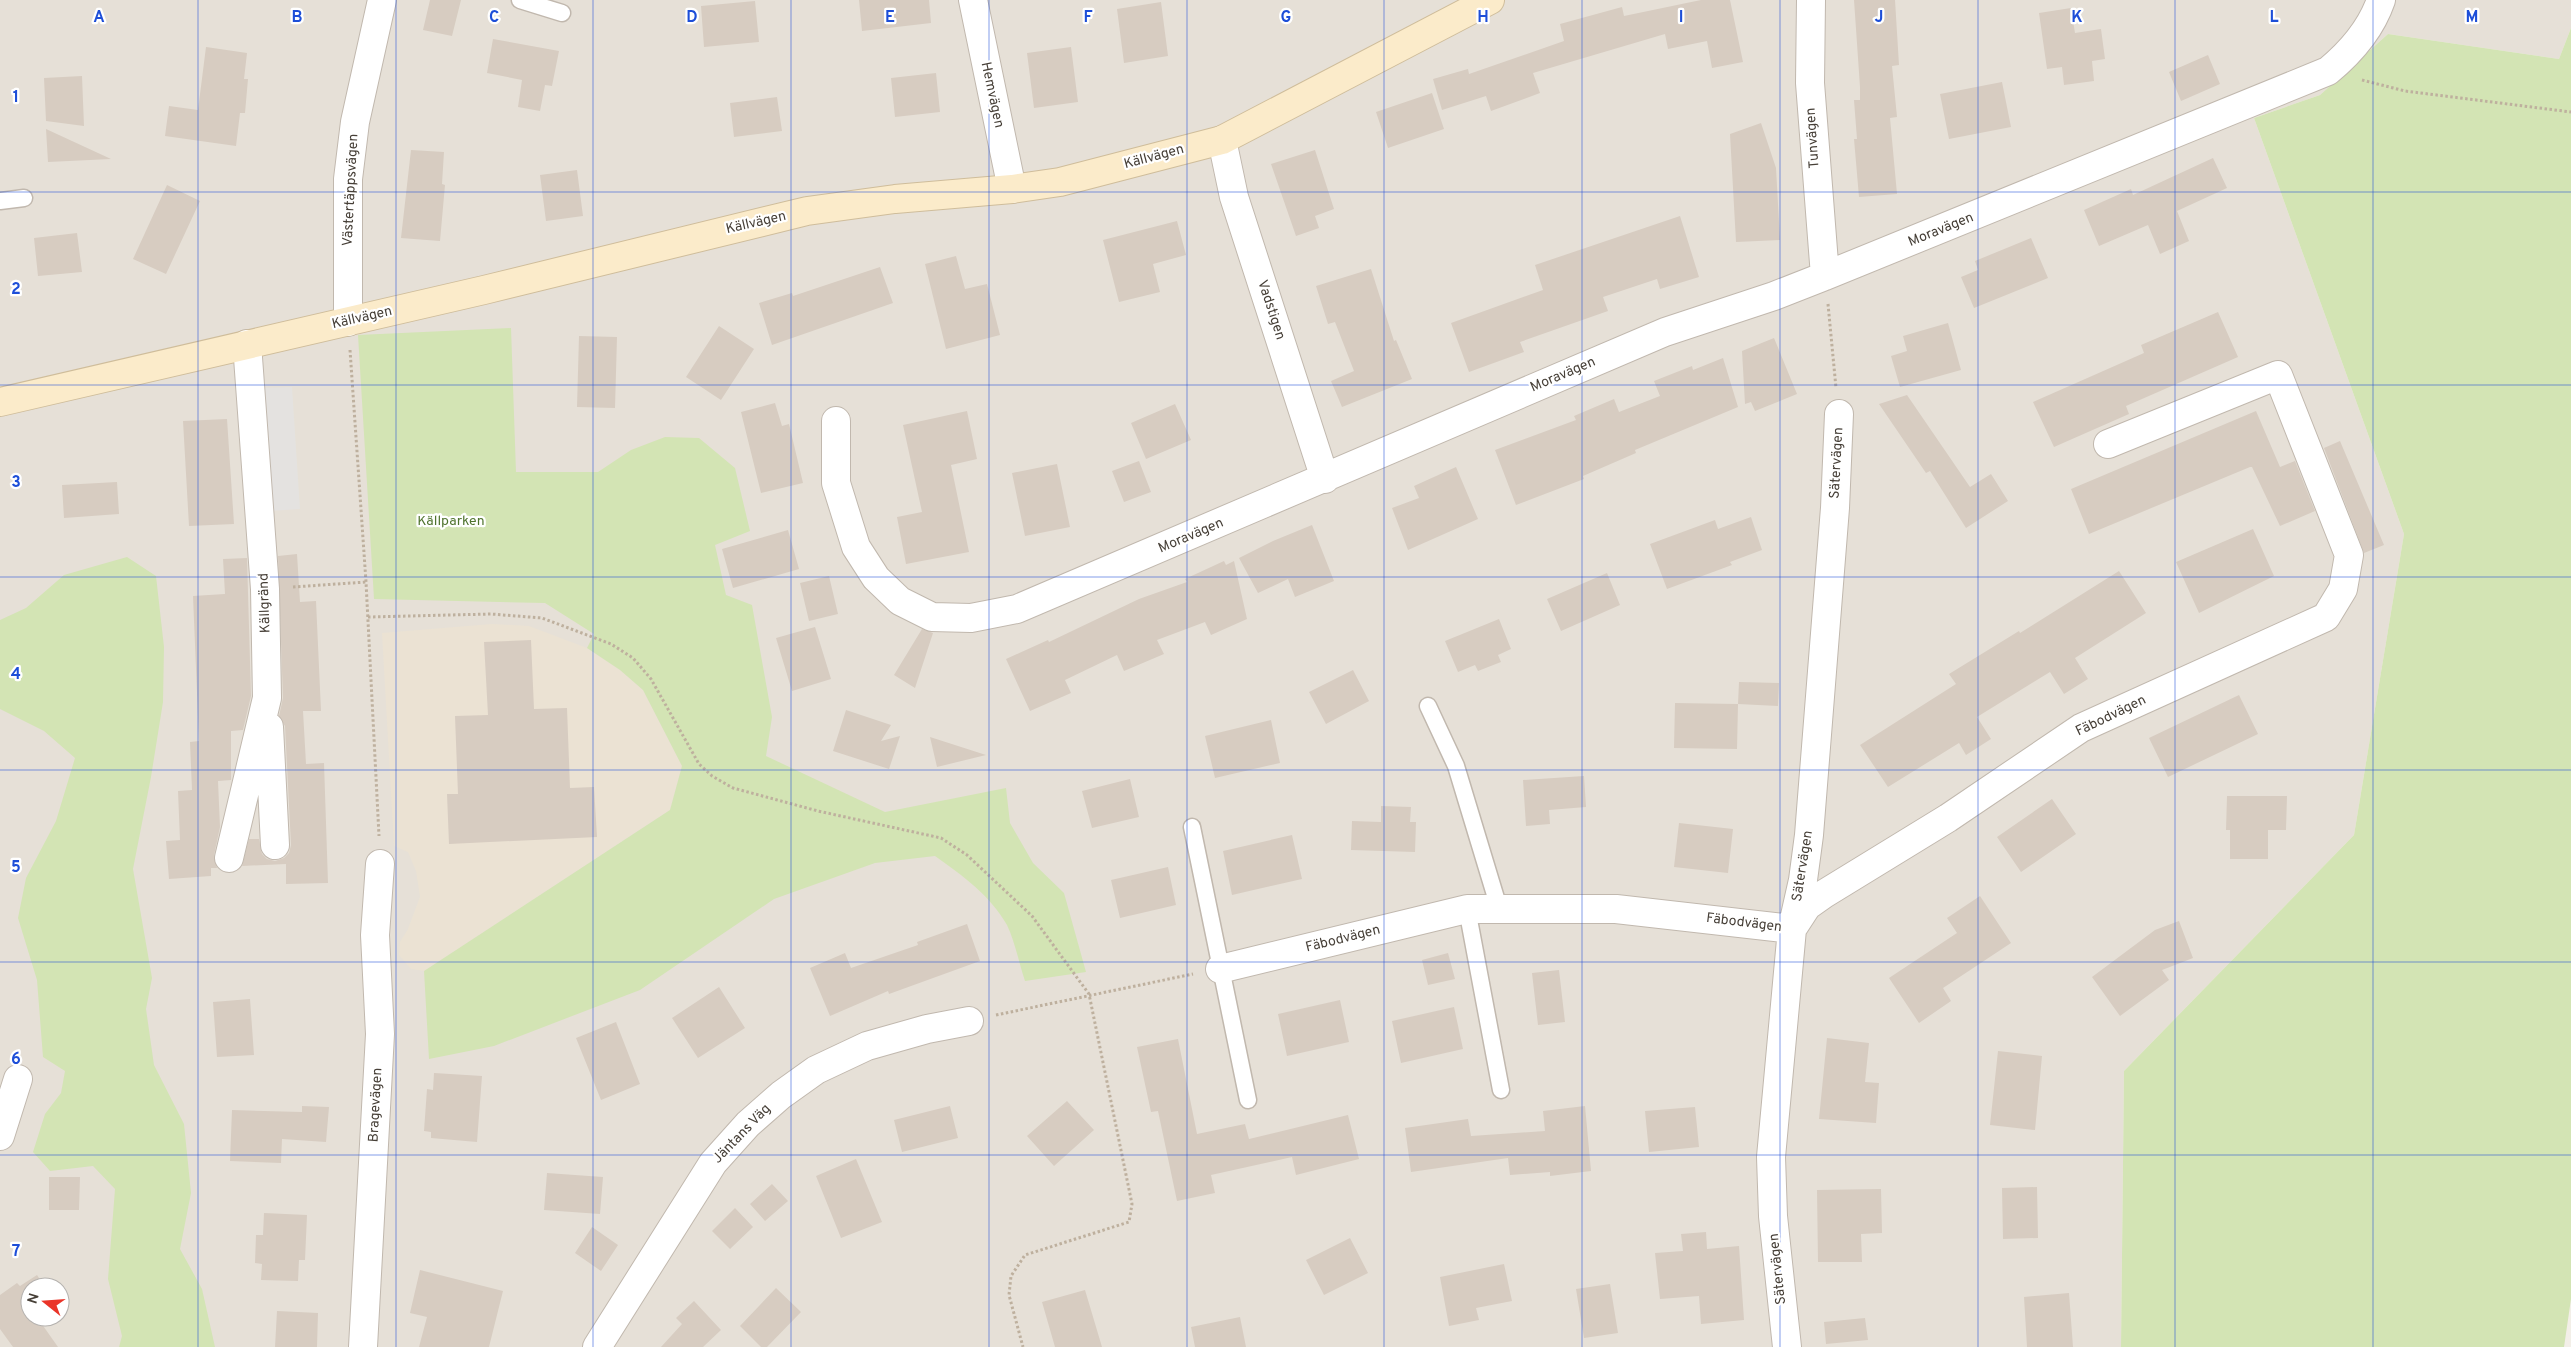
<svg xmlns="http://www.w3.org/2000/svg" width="2571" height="1347" font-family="Overpass,sans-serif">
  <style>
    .residential { fill: #e6e0d7; fill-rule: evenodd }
    .education { fill: #ebe2d3 }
    .green { fill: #d3e4b4 }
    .parking { fill: #e4e2e0 }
    .building { fill: #d7ccc1 }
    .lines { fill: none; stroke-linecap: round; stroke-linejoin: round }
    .lane-casing { stroke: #c1b8ae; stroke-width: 19 }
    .street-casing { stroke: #c1b8ae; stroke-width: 30 }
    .secondary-casing { stroke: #cfbd9b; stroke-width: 30 }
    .path { stroke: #beb09e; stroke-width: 3; stroke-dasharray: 2.5 2.5; stroke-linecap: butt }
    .lane { stroke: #fff; stroke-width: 16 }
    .street { stroke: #fff; stroke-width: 28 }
    .secondary { stroke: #fbebca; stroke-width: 28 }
    .grid { fill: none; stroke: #1d4ed8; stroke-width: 1; stroke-opacity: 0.55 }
    .labels { text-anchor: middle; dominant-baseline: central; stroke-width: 4.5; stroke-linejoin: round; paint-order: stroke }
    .street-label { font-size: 14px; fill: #463f37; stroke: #fff }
    .park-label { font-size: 14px; fill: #4f732e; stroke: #fff }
    .grid-label { font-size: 16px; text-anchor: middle; font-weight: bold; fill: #1d4ed8; stroke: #fff; stroke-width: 4.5; stroke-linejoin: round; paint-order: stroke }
  </style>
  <rect width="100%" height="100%" fill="#f3efe8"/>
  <path class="residential" d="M 0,0 L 2571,0 L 2571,28 L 2559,59 L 2388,34 L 2320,95 L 2254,118 L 2404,534 L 2354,835 L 2124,1071 L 2121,1347 L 0,1347 ZM 30,1287 L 60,1287 L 60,1317 L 30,1317 Z"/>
  <path class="education" d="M 492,624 L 529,626 L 587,648 L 620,670 L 643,690 L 682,766 L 670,810 L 424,971 L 411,969 L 399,955 L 400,942 L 408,929 L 420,897 L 416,871 L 408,852 L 394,846 L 382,633 Z"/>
  <path class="green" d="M 2571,28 L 2571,1299 L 2564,1347 L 2121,1347 L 2124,1071 L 2354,835 L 2404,534 L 2254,118 L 2320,95 L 2388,34 L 2559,59 Z
    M 511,328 L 516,472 L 598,472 L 631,450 L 665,437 L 699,438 L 735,468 L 750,531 L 715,545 L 726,595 L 752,605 L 772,717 L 766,756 L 885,812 L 1006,788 L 1010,823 L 1033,863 L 1064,893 L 1086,972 L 1025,981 C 1019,963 1015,942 1007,925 C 990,895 963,876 935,856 L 875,863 L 774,899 L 640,990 L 494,1046 L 429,1059 L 424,971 L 670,810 L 682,766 L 643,690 L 620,670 L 587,648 L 594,634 L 545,603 L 374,599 L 358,335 Z
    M 127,557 L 156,576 L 164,647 L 163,702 L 151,777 L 133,869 L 152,978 L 146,1009 L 154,1065 L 184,1124 L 191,1193 L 180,1249 L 202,1289 L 215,1347 L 119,1347 L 122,1336 L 108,1279 L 115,1189 L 93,1166 L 50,1171 L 33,1152 L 45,1114 L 61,1093 L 65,1071 L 43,1057 L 37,980 L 18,918 L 26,878 L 56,821 L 75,758 L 44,731 L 0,709 L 0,620 L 26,608 L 64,575 Z"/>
  <path class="parking" d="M 292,387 L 300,509 L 270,511 L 262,388 Z"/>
  <path class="building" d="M 430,0 L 461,0 L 452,36 L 423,30 Z
    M 859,0 L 929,0 L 931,23 L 862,31 Z
    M 1701,0 L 1730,0 L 1743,62 L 1712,68 L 1707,41 L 1668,49 L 1665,34 L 1533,73 L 1540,93 L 1491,111 L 1486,96 L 1442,110 L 1433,79 L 1468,69 L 1469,74 L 1564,41 L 1560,24 L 1622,7 L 1624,16 Z
    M 1854,0 L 1895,0 L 1899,65 L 1892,66 L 1897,117 L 1890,118 L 1897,194 L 1859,197 L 1854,139 L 1857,139 L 1854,100 L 1860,100 L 1860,87 Z
    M 755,1 L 759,42 L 704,47 L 701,6 Z
    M 1161,2 L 1168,56 L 1124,63 L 1117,9 Z
    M 2071,8 L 2075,33 L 2101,29 L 2105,59 L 2092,61 L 2094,81 L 2064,85 L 2062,67 L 2047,69 L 2039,13 Z
    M 493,39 L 559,51 L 552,86 L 545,85 L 540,111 L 518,107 L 522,80 L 487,73 Z
    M 206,47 L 247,53 L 244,79 L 248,79 L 245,113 L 240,113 L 236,146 L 165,136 L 169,106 L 198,110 Z
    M 1071,47 L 1078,102 L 1034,108 L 1027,53 Z
    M 2208,55 L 2220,84 L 2181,101 L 2169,72 Z
    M 936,73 L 940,112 L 895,117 L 891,78 Z
    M 82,76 L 84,126 L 46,121 L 44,78 Z
    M 2002,82 L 2011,127 L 1949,139 L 1940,94 Z
    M 1432,93 L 1444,129 L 1388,148 L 1376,112 Z
    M 777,97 L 782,131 L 734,137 L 730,103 Z
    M 1761,123 L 1776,168 L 1780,240 L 1736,242 L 1730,134 Z
    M 46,129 L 111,159 L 48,162 Z
    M 411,150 L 444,152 L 442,184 L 445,185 L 440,241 L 401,238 Z
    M 1315,150 L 1334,209 L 1315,216 L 1319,228 L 1296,236 L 1271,164 Z
    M 2213,158 L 2227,188 L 2177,211 L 2189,241 L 2160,254 L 2148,225 L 2099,246 L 2084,210 L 2131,189 L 2133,195 Z
    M 577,170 L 583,216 L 546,221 L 540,175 Z
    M 167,185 L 200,201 L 166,274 L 133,259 Z
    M 1680,216 L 1699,277 L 1660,289 L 1657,279 L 1603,297 L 1608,311 L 1520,342 L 1524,352 L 1469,372 L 1451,323 L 1543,290 L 1535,265 Z
    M 1177,221 L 1186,255 L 1153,264 L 1160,292 L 1119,302 L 1103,240 Z
    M 77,233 L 82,272 L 38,276 L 34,238 Z
    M 2031,238 L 2048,278 L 1974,308 L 1961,277 L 1978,270 L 1975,261 Z
    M 956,256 L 965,289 L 987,284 L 1000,335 L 946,349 L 925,264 Z
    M 880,267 L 893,303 L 772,345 L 759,303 L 792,293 L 793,296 Z
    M 1371,269 L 1394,341 L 1396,340 L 1412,379 L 1342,407 L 1331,381 L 1354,371 L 1335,322 L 1328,324 L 1316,286 Z
    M 2218,312 L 2238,357 L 2126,406 L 2129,414 L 2054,447 L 2033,402 L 2144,353 L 2141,345 Z
    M 1948,323 L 1961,370 L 1900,387 L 1891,356 L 1907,351 L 1903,336 Z
    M 719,326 L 754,349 L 721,400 L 686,377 Z
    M 579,336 L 617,337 L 615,408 L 577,407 Z
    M 1774,338 L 1797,394 L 1755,411 L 1751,402 L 1745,404 L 1742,351 Z
    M 1723,358 L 1738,407 L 1635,450 L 1636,453 L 1583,476 L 1584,479 L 1516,505 L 1495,450 L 1576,420 L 1574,416 L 1614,399 L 1619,412 L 1660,396 L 1654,381 L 1692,366 L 1693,370 Z
    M 1907,395 L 1970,487 L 1991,474 L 2008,501 L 1966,528 L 1930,471 L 1926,473 L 1879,404 Z
    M 775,403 L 782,426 L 789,424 L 803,483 L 761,493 L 741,412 Z
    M 1175,404 L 1191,440 L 1146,459 L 1131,423 Z
    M 967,411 L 977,459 L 951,465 L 969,552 L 906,564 L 897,517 L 922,512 L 903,425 Z
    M 2256,411 L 2280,467 L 2295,461 L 2315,511 L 2280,526 L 2252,467 L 2250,467 L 2089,534 L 2071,489 Z
    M 227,419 L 234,524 L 189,526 L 183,421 Z
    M 2340,441 L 2384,545 L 2364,553 L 2324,448 Z
    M 1139,461 L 1151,492 L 1124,502 L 1112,471 Z
    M 1057,464 L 1070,527 L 1025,536 L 1012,473 Z
    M 1456,467 L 1478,519 L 1408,550 L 1392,508 L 1419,498 L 1414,486 Z
    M 117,482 L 119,514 L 64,518 L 62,485 Z
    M 1751,517 L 1762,550 L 1730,562 L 1732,565 L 1667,589 L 1650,544 L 1715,520 L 1718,529 Z
    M 1312,525 L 1334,581 L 1295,597 L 1288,579 L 1258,593 L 1239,558 L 1273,541 Z
    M 2253,529 L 2274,576 L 2199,613 L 2176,562 Z
    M 788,530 L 799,569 L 733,588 L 722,549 Z
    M 297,554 L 300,602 L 316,601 L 321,711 L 303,711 L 306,764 L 324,763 L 328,883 L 286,884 L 286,864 L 242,866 L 249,839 L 259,839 L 262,854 L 267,859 L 275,861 L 284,858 L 289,853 L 291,845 L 285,726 L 279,716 L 283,698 L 278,556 Z
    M 247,558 L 251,696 L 243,730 L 231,731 L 231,780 L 218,781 L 220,827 L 214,855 L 217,868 L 211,868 L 211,876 L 169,879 L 166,841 L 180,840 L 178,791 L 192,790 L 190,742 L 199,741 L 193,596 L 225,594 L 223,559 Z
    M 1224,561 L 1226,565 L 1234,561 L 1247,619 L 1211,635 L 1205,622 L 1157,640 L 1164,654 L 1124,671 L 1117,655 L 1065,680 L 1071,693 L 1030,711 L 1006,659 L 1048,640 L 1049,642 L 1139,599 L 1187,582 L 1185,579 Z
    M 2119,571 L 2146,613 L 2075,658 L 2088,679 L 2064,694 L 2050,672 L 1977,717 L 1991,739 L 1966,755 L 1959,743 L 1888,787 L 1860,745 L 1956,684 L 1949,674 L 2019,631 L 2020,633 Z
    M 1607,573 L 1620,605 L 1561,631 L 1547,599 Z
    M 829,576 L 838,614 L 809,621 L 800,583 Z
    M 1499,619 L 1511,649 L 1498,655 L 1501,662 L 1478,671 L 1475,665 L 1458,672 L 1445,641 Z
    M 815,627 L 831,679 L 792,691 L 776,638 Z
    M 922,629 L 933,633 L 915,688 L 894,675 Z
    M 531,640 L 534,709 L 567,708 L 570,788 L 594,787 L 597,837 L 449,844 L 447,794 L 458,794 L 455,716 L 488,715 L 484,642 Z
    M 1353,670 L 1369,701 L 1326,724 L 1309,692 Z
    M 1739,682 L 1779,683 L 1778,706 L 1738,704 Z
    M 2239,695 L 2258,734 L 2168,777 L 2149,738 Z
    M 1675,703 L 1738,704 L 1737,749 L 1674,748 Z
    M 846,710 L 891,725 L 881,741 L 900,736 L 889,769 L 833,751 Z
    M 1271,720 L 1280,763 L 1215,778 L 1205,736 Z
    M 930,737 L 986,755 L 937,767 Z
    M 1584,776 L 1586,807 L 1549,810 L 1550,824 L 1526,826 L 1523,780 Z
    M 1130,779 L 1139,817 L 1092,828 L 1082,791 Z
    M 2227,796 L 2287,796 L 2286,830 L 2268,830 L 2268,859 L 2230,859 L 2230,830 L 2226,830 Z
    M 2052,799 L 2076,834 L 2021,872 L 1997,837 Z
    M 1381,806 L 1411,807 L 1410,822 L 1416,822 L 1415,852 L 1351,850 L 1352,821 L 1381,822 Z
    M 1679,823 L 1733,829 L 1728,873 L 1674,867 Z
    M 1292,835 L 1302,879 L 1232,895 L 1223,851 Z
    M 1168,867 L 1176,905 L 1120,918 L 1111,880 Z
    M 1980,896 L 2011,943 L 1943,988 L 1951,1001 L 1919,1023 L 1889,978 L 1957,933 L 1947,918 Z
    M 2179,921 L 2193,958 L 2162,970 L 2169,980 L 2120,1016 L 2092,977 L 2155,930 Z
    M 967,924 L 980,961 L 889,994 L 888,991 L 830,1016 L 810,968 L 845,953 L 851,968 L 918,945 L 917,942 Z
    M 1448,953 L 1455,979 L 1428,985 L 1422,960 Z
    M 1559,970 L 1565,1022 L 1538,1025 L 1532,973 Z
    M 719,987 L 745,1028 L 698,1058 L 672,1018 Z
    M 250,999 L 254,1055 L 217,1057 L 213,1002 Z
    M 1340,1000 L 1349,1042 L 1287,1056 L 1278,1014 Z
    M 1454,1007 L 1463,1049 L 1401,1063 L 1392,1021 Z
    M 616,1022 L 640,1084 L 601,1100 L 576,1038 Z
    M 1827,1038 L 1869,1043 L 1865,1082 L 1879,1083 L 1876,1123 L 1819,1119 Z
    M 1178,1039 L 1197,1134 L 1245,1124 L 1249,1139 L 1348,1115 L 1359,1159 L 1296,1175 L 1292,1157 L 1211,1175 L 1215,1193 L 1177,1201 L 1158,1111 L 1151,1112 L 1137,1047 Z
    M 1998,1051 L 2042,1056 L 2035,1130 L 1990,1125 Z
    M 434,1073 L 482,1076 L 477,1142 L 431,1138 L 431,1132 L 424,1131 L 427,1089 L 433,1090 Z
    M 1067,1101 L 1094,1130 L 1054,1166 L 1027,1136 Z
    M 302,1106 L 329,1107 L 326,1142 L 282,1139 L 281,1163 L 230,1161 L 232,1110 L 302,1112 Z
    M 950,1106 L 958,1138 L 902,1152 L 894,1120 Z
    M 1585,1106 L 1591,1171 L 1550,1176 L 1550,1172 L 1510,1175 L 1508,1158 L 1411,1172 L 1405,1128 L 1468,1119 L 1471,1136 L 1545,1131 L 1543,1111 Z
    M 1695,1107 L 1699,1147 L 1649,1152 L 1645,1111 Z
    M 856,1159 L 882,1222 L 841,1238 L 816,1176 Z
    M 547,1173 L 603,1177 L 600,1214 L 544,1210 Z
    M 49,1177 L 80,1177 L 79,1210 L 49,1210 Z
    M 772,1184 L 788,1201 L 765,1221 L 750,1204 Z
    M 2037,1187 L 2038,1238 L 2003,1239 L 2002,1188 Z
    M 1881,1189 L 1882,1233 L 1861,1234 L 1862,1262 L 1818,1262 L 1817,1190 Z
    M 735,1208 L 753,1227 L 730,1249 L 712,1231 Z
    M 264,1213 L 307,1215 L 305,1260 L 299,1260 L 298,1281 L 261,1280 L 262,1264 L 255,1263 L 256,1235 L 263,1235 Z
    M 592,1227 L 618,1245 L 601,1271 L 575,1253 Z
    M 1706,1232 L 1707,1249 L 1739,1246 L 1744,1320 L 1701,1324 L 1699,1296 L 1660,1299 L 1655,1253 L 1683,1251 L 1681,1234 Z
    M 1350,1238 L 1368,1273 L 1324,1295 L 1306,1260 Z
    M 1504,1264 L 1512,1301 L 1476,1308 L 1479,1320 L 1449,1326 L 1440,1277 Z
    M 420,1270 L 503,1291 L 489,1347 L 419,1347 L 427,1317 L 410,1313 Z
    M 37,1275 L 45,1287 L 30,1287 L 30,1317 L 44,1317 L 39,1320 L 58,1347 L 13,1347 L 0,1329 L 0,1295 L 17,1283 L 20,1286 Z
    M 1610,1284 L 1618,1333 L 1584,1338 L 1576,1289 Z
    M 776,1288 L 801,1312 L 767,1347 L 761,1347 L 740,1326 Z
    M 1085,1290 L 1102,1347 L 1055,1347 L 1042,1302 Z
    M 2069,1293 L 2073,1347 L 2027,1347 L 2024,1297 Z
    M 694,1301 L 721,1330 L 703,1347 L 661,1347 L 682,1324 L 676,1318 Z
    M 277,1311 L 318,1313 L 317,1347 L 275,1347 Z
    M 1240,1317 L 1246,1347 L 1195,1347 L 1191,1327 Z
    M 1865,1318 L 1868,1340 L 1826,1344 L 1824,1322 Z"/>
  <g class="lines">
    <g class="lane-casing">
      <path id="lane" d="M 520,0 L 562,13
        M 0,201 L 24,198
        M 1428,706 L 1456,766 L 1499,908
        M 1192,827 L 1248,1100
        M 1467,909 L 1501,1090"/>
    </g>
    <g class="street-casing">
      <path id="street" d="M 973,0 L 1012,189
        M 1811,0 L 1810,83 L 1825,276
        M 1222,140 L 1234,197 L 1325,479
        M 348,322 L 348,179 L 355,122 L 382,0
        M 836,421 L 836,483 L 856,547 L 876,578 L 900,601 L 932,617 L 971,618 L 1017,609 L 1665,332 L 1774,296 L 1825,276 L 2328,71 C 2351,52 2371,29 2381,0
        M 269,727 L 275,845
        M 229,858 L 267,698 L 265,589 L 247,344
        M 1220,969 L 1467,909 L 1616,909 L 1792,929 L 1807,906 L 1824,894 L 1948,818 L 2081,728 L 2326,617 L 2343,589 L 2349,555 L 2278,375 L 2108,444
        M 0,1136 L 18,1079
        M 363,1347 L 380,1034 L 375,935 L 380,864
        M 597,1347 L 713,1163 L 748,1124 L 781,1095 L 816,1070 L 867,1046 L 927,1029 L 969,1021
        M 1787,1347 L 1773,1216 L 1771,1157 L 1792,929 L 1803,880 L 1809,835 L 1835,508 L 1839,414"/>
    </g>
    <g class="secondary-casing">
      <path id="secondary" d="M 0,402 L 484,290 L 807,211 L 895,199 L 1012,189 L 1060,182 L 1222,140 L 1490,0"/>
    </g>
    <path class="path" d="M 2362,80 L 2405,91 L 2571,112
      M 1828,304 L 1836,388
      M 350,350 L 366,582 L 379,836
      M 293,587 L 366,582
      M 368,617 L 491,614 L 542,618 L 611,644 L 633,658 L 651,679 L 699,764 L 712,776 L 733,788 L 818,811 L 941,838 L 967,855 L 1032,916 L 1089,994 L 1132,1204 L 1129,1222 L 1025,1255 L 1011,1276 L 1009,1295 L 1023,1347
      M 996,1015 L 1193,974"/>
    <use href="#lane" class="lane"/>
    <use href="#street" class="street"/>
    <use href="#secondary" class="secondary"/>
  </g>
  <path class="grid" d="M 198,0 L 198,1347M 396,0 L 396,1347M 593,0 L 593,1347M 791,0 L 791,1347M 989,0 L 989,1347M 1187,0 L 1187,1347M 1384,0 L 1384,1347M 1582,0 L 1582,1347M 1780,0 L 1780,1347M 1978,0 L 1978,1347M 2175,0 L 2175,1347M 2373,0 L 2373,1347M 0,192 L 2571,192M 0,385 L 2571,385M 0,577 L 2571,577M 0,770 L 2571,770M 0,962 L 2571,962M 0,1155 L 2571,1155"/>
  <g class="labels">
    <g class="street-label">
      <text transform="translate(992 95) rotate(78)">Hemvägen</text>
      <text transform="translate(1813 138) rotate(-94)">Tunvägen</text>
      <text transform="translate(1154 157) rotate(-15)">Källvägen</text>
      <text transform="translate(351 190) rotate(-87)">Västertäppsvägen</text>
      <text transform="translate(756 223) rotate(-13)">Källvägen</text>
      <text transform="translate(1941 230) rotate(-22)">Moravägen</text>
      <text transform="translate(1271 310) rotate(72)">Vadstigen</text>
      <text transform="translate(362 318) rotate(-13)">Källvägen</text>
      <text transform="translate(1563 375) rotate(-23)">Moravägen</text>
      <text transform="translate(1837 463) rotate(-87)">Sätervägen</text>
      <text transform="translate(1191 536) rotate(-23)">Moravägen</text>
      <text transform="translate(265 603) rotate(-92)">Källgränd</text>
      <text transform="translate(2111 716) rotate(-26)">Fäbodvägen</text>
      <text transform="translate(1803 866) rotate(-81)">Sätervägen</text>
      <text transform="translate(1744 923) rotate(7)">Fäbodvägen</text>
      <text transform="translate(1343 939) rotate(-14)">Fäbodvägen</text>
      <text transform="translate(376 1105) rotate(-87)">Bragevägen</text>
      <text transform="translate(742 1134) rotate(-46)">Jäntans Väg</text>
      <text transform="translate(1778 1269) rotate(-96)">Sätervägen</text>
    </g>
    <g class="park-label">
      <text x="451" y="521">Källparken</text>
    </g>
  </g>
  <g class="grid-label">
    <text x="99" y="22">A</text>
    <text x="297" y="22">B</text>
    <text x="494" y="22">C</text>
    <text x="692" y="22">D</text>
    <text x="890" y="22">E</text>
    <text x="1088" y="22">F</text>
    <text x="1286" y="22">G</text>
    <text x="1483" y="22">H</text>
    <text x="1681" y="22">I</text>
    <text x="1879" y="22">J</text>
    <text x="2077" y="22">K</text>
    <text x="2274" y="22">L</text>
    <text x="2472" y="22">M</text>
    <text x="16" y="102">1</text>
    <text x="16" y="294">2</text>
    <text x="16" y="487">3</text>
    <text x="16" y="679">4</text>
    <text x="16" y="872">5</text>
    <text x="16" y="1064">6</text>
    <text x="16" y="1256">7</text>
  </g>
  <g transform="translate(45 1302) rotate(287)"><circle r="24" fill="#ffffff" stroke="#b5b2af"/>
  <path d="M0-4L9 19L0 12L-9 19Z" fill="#ea3428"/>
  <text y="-8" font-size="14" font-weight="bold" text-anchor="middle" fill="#463f37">N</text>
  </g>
</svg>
